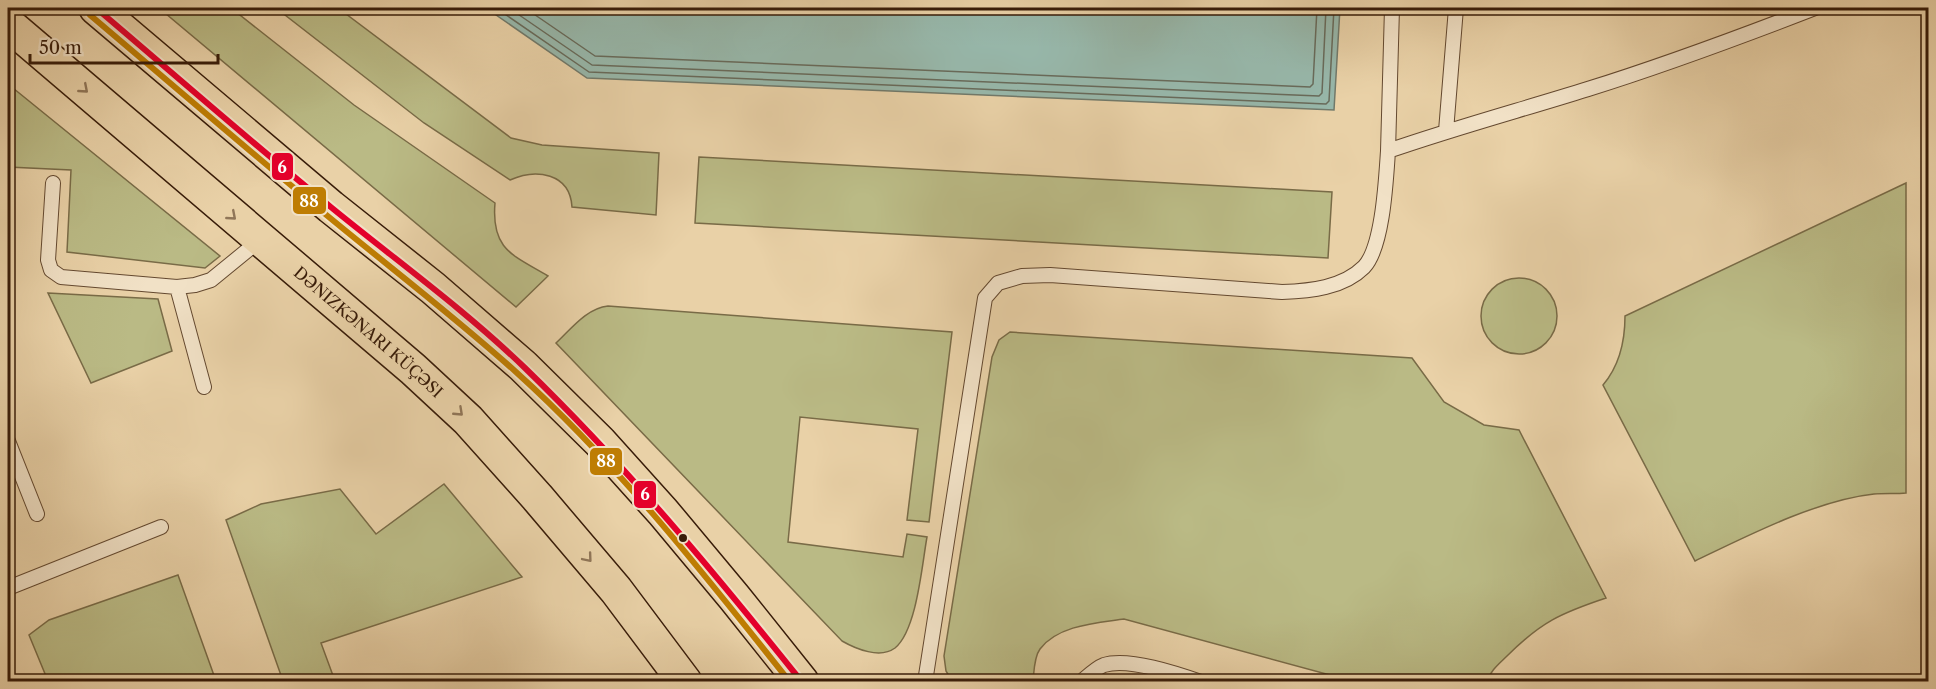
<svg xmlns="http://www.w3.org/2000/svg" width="1936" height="689" font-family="'Libre Caslon Text',serif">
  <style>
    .green { fill: #baba85; stroke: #796b47; stroke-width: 1.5 }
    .water { fill: #97b7aa; stroke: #71796a; stroke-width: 1.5 }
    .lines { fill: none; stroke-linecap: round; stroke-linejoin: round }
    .shore { stroke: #686a5a; stroke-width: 1.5 }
    .lane-casing { stroke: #644930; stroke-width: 16 }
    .highway-casing { stroke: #381c09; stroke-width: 36 }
    .lane { stroke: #f1e1c6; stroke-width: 14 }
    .highway { stroke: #e9d1a7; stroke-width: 33 }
    .bus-1-casing { stroke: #f1e1c6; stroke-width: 10 }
    .bus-2-casing { stroke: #f1e1c6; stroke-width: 10 }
    .bus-1 { stroke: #e4002b; stroke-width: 6 }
    .bus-2 { stroke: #be7d03; stroke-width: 6 }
    .oneway { stroke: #907658 }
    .bus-dot { fill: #381c09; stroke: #f1e1c6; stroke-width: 2 }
    .labels { text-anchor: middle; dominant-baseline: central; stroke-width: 6; stroke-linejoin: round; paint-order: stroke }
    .street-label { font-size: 16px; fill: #381c09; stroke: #f1e1c6 }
    .line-badge { stroke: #f1e1c6; stroke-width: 2 }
    .badge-label { font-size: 16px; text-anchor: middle; font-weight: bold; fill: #fff }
  </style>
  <rect width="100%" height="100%" fill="#e9d1a7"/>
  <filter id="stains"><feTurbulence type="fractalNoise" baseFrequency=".00333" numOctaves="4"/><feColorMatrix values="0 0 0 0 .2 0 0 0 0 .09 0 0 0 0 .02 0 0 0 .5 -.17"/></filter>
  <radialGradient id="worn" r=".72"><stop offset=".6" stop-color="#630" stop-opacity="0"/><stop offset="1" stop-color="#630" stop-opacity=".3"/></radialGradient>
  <path class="green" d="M 159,8 L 231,8 L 354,105 L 495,203 C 491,250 513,255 548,276 L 516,307 Z
    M 276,8 L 338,8 L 511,138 L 542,145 L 659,153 L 656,215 L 572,207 C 570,173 536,168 510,180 L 424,123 Z
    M 8,84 L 220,256 L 205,268 L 67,252 L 71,170 L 8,167 Z
    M 699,157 L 1332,192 L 1328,258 L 695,223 Z
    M 1906,183 L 1906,493 C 1896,494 1885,493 1874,494 C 1817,500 1747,536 1695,561 L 1603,385 C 1620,365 1625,341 1625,316 Z
    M1481 316a38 38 0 1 1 76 0a38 38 0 1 1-76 0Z
    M 48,293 L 158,299 L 172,351 L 91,383 Z
    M 608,306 L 952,332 L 929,522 L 907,520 L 918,429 L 800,417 L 788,542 L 903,557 L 907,534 L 927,537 C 922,564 917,630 895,648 C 880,659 856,649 842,641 L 556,343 C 571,329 587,308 608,306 Z
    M 1010,332 L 1412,358 L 1444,402 L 1484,425 L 1519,430 L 1606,598 C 1561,613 1541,622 1507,656 C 1499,664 1491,670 1487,681 L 1352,681 L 1124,619 C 1097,623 1058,625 1040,649 C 1034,657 1034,672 1033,681 L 952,681 L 946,671 L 944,656 L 992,357 L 999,340 Z
    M 444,484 L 522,577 L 321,643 L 335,681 L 283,681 L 226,520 L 261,504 L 340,489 L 376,534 Z
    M 178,575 L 216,681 L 48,681 L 29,635 L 49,620 Z"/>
  <path class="water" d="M 486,8 L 1340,8 L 1334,110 L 587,78 Z"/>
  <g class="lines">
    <path class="shore" d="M 496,8 L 589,72 L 1326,104 L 1329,101 L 1334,8
      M 509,8 L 592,65 L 1319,96 L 1322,93 L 1326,8
      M 525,8 L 595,56 L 1310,87 L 1313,84 L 1317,8"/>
    <g class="lane-casing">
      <path id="lane" d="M 1446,131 L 1456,8
        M 1388,151 L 1392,8
        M 53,183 L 48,260 L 51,270 L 61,277 L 177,287 L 195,285 L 211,280 L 260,240
        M 177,287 L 204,387
        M 8,441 L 37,514
        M 8,588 L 161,527
        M 925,682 L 985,298 L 998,283 L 1022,276 L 1050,275 L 1282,292 C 1310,291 1343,288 1364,267 C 1383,247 1386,179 1388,151 C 1454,128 1521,110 1588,89 C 1665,65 1740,37 1815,8
        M 1081,682 C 1088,676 1096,668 1104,665 C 1128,657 1178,674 1201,682"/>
    </g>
    <g class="highway-casing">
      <g id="highway">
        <path d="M 96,8 L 331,207 L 433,288 L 523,366 L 600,442 L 663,512 L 734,597 L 802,682"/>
        <path id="s1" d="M 8,24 L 413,369 L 468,420 L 537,497 L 616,590 L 685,682"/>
      </g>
    </g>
    <use href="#lane" class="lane"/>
    <use href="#highway" class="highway"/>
    <g class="bus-1-casing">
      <path id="bus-1" d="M 96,8 C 175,75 252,143 332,208 C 397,261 465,310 525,368 C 627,467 713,571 802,682"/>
    </g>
    <g class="bus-2-casing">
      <path id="bus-2" d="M 90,15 C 168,81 246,148 324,213 C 388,266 454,316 516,372 C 618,464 704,574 790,682"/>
    </g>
    <use href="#bus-1" class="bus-1"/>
    <use href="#bus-2" class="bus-2"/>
  </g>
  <defs><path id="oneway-chevron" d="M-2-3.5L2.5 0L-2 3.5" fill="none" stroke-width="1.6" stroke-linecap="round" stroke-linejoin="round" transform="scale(1.5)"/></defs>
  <g class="oneway">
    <use href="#oneway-chevron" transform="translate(84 89) rotate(41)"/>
    <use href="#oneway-chevron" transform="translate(232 216) rotate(41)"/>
    <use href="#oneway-chevron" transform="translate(459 412) rotate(43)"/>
    <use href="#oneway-chevron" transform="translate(588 558) rotate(50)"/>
  </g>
  <circle class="bus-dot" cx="683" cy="538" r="5"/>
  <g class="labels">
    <g class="street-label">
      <text stroke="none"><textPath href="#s1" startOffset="474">DƏNIZKƏNARI KÜÇƏSI</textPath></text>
    </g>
  </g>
  <g class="line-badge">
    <rect x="271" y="152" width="23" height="29" rx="6" fill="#e4002b"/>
    <rect x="292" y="186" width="35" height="29" rx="6" fill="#be7d03"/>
    <rect x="589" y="447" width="34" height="29" rx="6" fill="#be7d03"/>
    <rect x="633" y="480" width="24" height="29" rx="6" fill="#e4002b"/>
  </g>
  <g class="badge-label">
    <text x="282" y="173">6</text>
    <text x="309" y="207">88</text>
    <text x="606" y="467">88</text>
    <text x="645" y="500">6</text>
  </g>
  <rect width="1936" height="689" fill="none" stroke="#e9d1a7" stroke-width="30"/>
  <rect x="9" y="9" width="1918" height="671" fill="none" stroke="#381c09" stroke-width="3"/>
  <rect x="15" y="15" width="1906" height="659" fill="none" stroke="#381c09" stroke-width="1.5"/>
  <path d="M30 54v9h188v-9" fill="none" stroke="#381c09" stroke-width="3"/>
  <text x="39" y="54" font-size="18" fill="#381c09" stroke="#f1e1c6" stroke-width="4.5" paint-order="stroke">50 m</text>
  <rect width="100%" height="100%" filter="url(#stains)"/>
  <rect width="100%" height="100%" fill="url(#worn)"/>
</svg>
